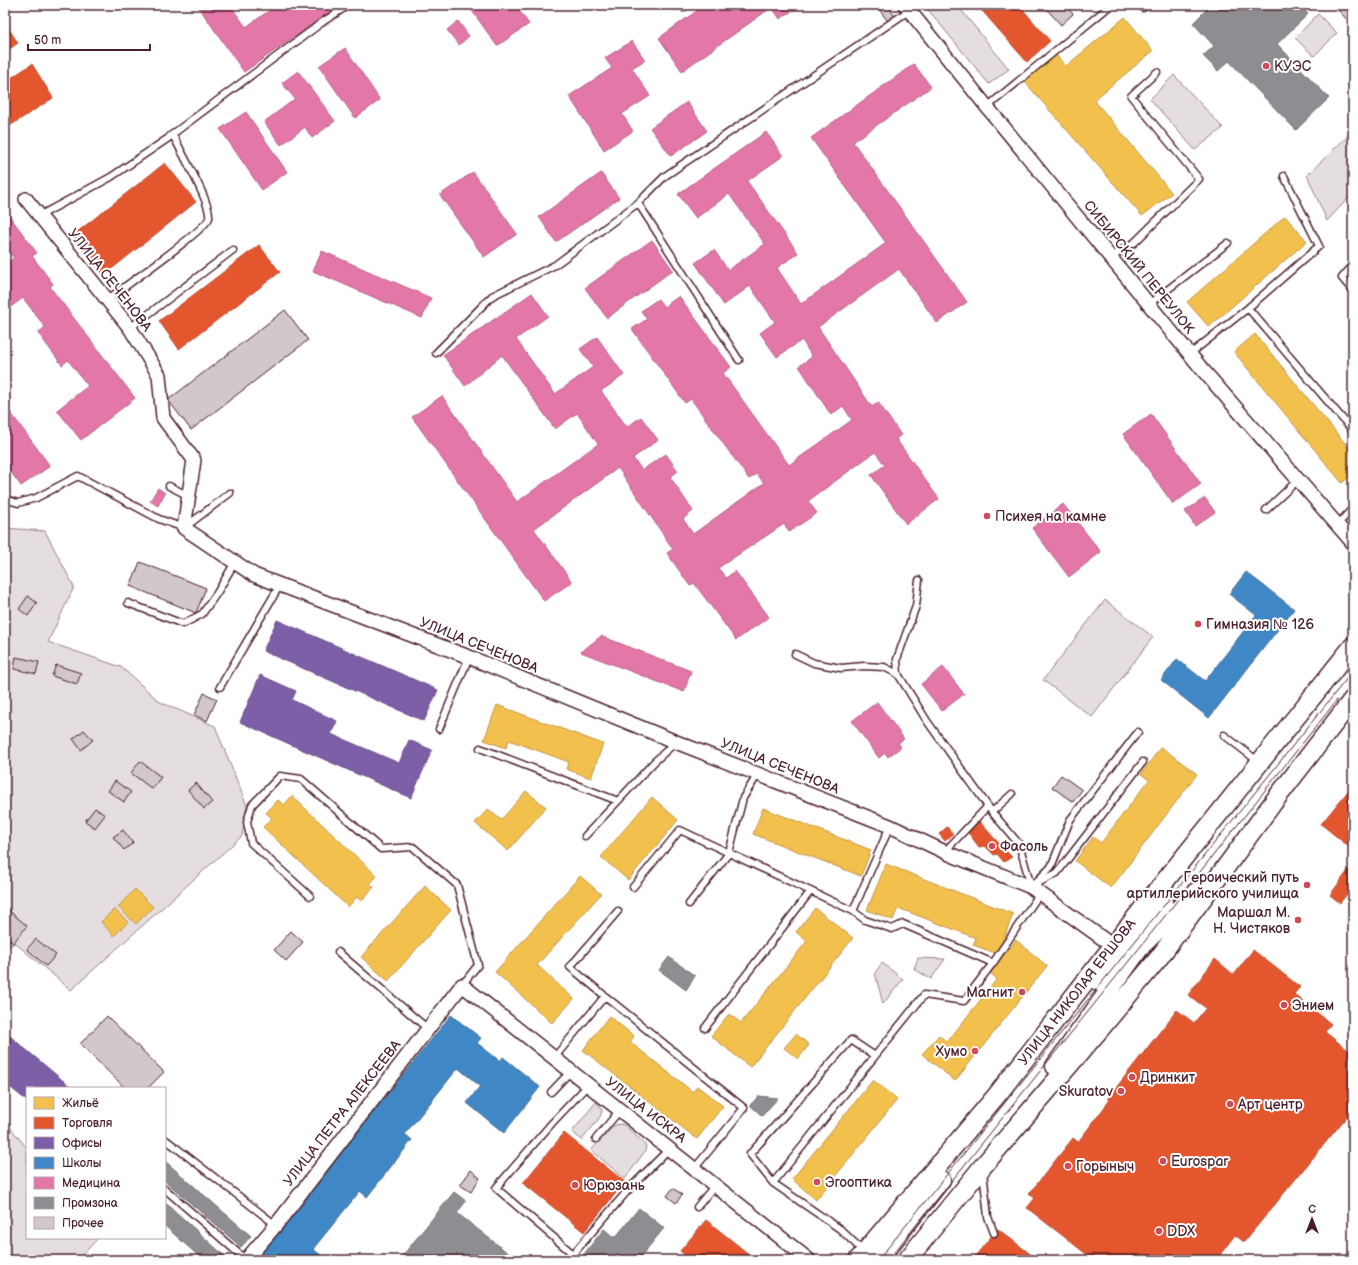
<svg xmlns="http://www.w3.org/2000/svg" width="1358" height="1265" font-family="'Balsamiq Sans',sans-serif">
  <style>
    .green { fill: #e5dee0; stroke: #987e86 }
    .homes { fill: #f2c14e; stroke: #c09044 }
    .shops { fill: #e4572e; stroke: #b6462d }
    .offices { fill: #7b5ea7; stroke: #6c4b82 }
    .schools { fill: #3f88c5; stroke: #426897 }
    .health { fill: #e377a8; stroke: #b55d82 }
    .industry { fill: #8d8d92; stroke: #796c73 }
    .building { fill: #d2c7cb; stroke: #4a1f2b }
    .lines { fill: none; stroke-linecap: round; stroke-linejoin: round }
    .lane-casing { stroke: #4a1f2b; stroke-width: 9 }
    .street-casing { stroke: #4a1f2b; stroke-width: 16 }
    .secondary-casing { stroke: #4a1f2b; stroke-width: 21 }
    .lane { stroke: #fff; stroke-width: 6 }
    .street { stroke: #fff; stroke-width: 13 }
    .secondary { stroke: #fff; stroke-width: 18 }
    .tram { stroke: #4a1f2b; stroke-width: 1 }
    .poi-dot { fill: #d1495b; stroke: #fff; stroke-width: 1.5 }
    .labels { text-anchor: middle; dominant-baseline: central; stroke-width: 4; stroke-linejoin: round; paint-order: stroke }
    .poi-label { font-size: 14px; fill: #4a1f2b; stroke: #fff; text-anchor: start }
    .street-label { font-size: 14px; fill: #4a1f2b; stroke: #fff }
  </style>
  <rect width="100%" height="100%" fill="#fff"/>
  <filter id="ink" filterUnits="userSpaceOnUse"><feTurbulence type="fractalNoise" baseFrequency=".025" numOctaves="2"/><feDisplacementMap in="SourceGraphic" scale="8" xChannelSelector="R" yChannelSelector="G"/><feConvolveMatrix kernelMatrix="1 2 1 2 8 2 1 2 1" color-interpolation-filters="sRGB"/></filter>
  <g filter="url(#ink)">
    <path class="green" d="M 929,5 L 957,5 L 1009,69 L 989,84 L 926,7 Z
      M 1318,14 L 1337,33 L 1314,56 L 1295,38 Z
      M 1174,75 L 1223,128 L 1195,150 L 1150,99 Z
      M 1353,131 L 1353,193 L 1327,221 L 1307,175 Z
      M 5,528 L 45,531 L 74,587 L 48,642 L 121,667 L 160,702 L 215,726 L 247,806 L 242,836 L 71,990 L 15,943 L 5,948 Z
      M 1105,600 L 1153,637 L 1092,717 L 1043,680 Z
      M 918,958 L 945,959 L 931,979 L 914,969 Z
      M 882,963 L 903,979 L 883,1004 L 875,973 Z
      M 596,1102 C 598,1104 601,1107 602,1110 C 603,1117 586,1134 582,1140 L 572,1132 Z
      M 5,1121 L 27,1148 L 27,1238 L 98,1238 L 78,1260 L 5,1260 Z
      M 620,1124 L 624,1125 L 644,1143 L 646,1147 L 645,1151 L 625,1179 L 591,1150 L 615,1125 Z"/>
    <path class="homes" d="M 1125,17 L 1153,51 L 1094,100 L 1172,193 L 1142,216 L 1024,81 L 1056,55 L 1066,66 Z
      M 1285,216 L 1307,241 L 1209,327 L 1187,302 Z
      M 1255,334 L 1353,453 L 1353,474 L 1342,483 L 1234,352 Z
      M 497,705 L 603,744 L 591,778 L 566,769 L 569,762 L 509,740 L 506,748 L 484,740 Z
      M 1161,747 L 1197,774 L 1111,888 L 1075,861 L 1093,837 L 1101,843 L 1149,780 L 1141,774 Z
      M 526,791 L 546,807 L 508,851 L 475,823 L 488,809 L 501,820 Z
      M 292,796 L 377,876 L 370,884 L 374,887 L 361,901 L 357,897 L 348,907 L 263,827 L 272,818 L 266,813 L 278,800 L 284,805 Z
      M 652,797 L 678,820 L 628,880 L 601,857 Z
      M 763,808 L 871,850 L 861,876 L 753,834 Z
      M 886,864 L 1013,914 L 998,954 L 973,945 L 976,938 L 898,908 L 893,920 L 867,910 Z
      M 580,876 L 601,894 L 537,965 L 574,999 L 552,1023 L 495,972 Z
      M 425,886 L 451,910 L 388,981 L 361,957 Z
      M 135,889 L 153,907 L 136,924 L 118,907 Z
      M 815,908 L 853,938 L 750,1067 L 711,1036 L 729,1014 L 741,1023 L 807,941 L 796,932 Z
      M 114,909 L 128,922 L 114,936 L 101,922 Z
      M 1016,940 L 1047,966 L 955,1081 L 922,1054 L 939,1035 L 947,1042 L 997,979 L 990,973 Z
      M 609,1016 L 634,1036 L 630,1042 L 693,1092 L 697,1086 L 723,1106 L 697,1139 L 583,1050 Z
      M 796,1034 L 809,1045 L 798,1059 L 784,1048 Z
      M 873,1080 L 897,1100 L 816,1200 L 792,1179 Z"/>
    <path class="shops" d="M 977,5 L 1019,5 L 1050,41 L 1027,62 Z
      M 5,23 L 18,43 L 5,52 Z
      M 32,64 L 53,98 L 5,129 L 5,82 Z
      M 165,163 L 196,202 L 104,275 L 72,236 Z
      M 259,245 L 280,272 L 179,349 L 159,321 Z
      M 1353,785 L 1353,840 L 1348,846 L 1321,824 Z
      M 979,821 L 1004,849 L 1012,857 L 1004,862 L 997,854 L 994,855 L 985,846 L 979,847 L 967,831 Z
      M 947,827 L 953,834 L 945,841 L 939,834 Z
      M 1353,864 L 1353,886 L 1340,903 L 1330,895 Z
      M 1253,950 L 1300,987 L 1294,994 L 1331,1024 L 1325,1032 L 1353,1054 L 1353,1109 L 1244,1242 L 1235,1235 L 1216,1260 L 1094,1260 L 1027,1208 L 1035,1198 L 1029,1194 L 1073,1138 L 1078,1142 L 1110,1100 L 1108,1098 L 1177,1010 L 1194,1023 L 1206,1008 L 1188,995 L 1215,959 L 1234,975 Z
      M 564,1133 L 625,1182 L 584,1232 L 523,1183 Z
      M 706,1220 L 730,1239 L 756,1260 L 691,1260 L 680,1251 Z
      M 998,1229 L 1038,1260 L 972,1260 L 994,1233 Z"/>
    <path class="offices" d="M 277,620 L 438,690 L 424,721 L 263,651 Z
      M 260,675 L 296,691 L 292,700 L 337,721 L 331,734 L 399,763 L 409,740 L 432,750 L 411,798 L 240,722 Z
      M 5,1032 L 72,1088 L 27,1088 L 27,1101 L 5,1083 Z"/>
    <path class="schools" d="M 1246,572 L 1294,609 L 1209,718 L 1161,680 L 1177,659 L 1205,681 L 1256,615 L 1229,594 Z
      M 451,1015 L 481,1038 L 477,1043 L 500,1061 L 503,1057 L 540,1087 L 504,1133 L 467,1103 L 480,1086 L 458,1068 L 405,1134 L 412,1140 L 367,1197 L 360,1191 L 313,1249 L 327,1260 L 266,1260 L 260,1255 Z"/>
    <path class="health" d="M 197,5 L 230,5 L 246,27 L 277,5 L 340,5 L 244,72 Z
      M 468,5 L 515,5 L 529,24 L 497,46 Z
      M 705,5 L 801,5 L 780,19 L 772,7 L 682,71 L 659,38 Z
      M 458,21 L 469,36 L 459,45 L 447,30 Z
      M 632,41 L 645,60 L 632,68 L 650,96 L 622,114 L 633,131 L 604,150 L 569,96 L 612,68 L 605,58 Z
      M 345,48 L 380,100 L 355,118 L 319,66 Z
      M 914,64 L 931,87 L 853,142 L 967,302 L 937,323 L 899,269 L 818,327 L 872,407 L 878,402 L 901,435 L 896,439 L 939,499 L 906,524 L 871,475 L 885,465 L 875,452 L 808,501 L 817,513 L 789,532 L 784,524 L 718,568 L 726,578 L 735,571 L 769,617 L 736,640 L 694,583 L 690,586 L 667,553 L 673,549 L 618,468 L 534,529 L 572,582 L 544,601 L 412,417 L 442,396 L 517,502 L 598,444 L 577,413 L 555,429 L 502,355 L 465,386 L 443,355 L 532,293 L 548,316 L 516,339 L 555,394 L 593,367 L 580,349 L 597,337 L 624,375 L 601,391 L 627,427 L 641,417 L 658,440 L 633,458 L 642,470 L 666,454 L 678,471 L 670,477 L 693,511 L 683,519 L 693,534 L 764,483 L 757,474 L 749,479 L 691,399 L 685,403 L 632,329 L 647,319 L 641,311 L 658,299 L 664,307 L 679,296 L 731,367 L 723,373 L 789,465 L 852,420 L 843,406 L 831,415 L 799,366 L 812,357 L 802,340 L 777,357 L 760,333 L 775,322 L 750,286 L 724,305 L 695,263 L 714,250 L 728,270 L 765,244 L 729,194 L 696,218 L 678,194 L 766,132 L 783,156 L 747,181 L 798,253 L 777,268 L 801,304 L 886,243 L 811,138 Z
      M 298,71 L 335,121 L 312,138 L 305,127 L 281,145 L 264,122 L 295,99 L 282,83 Z
      M 687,102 L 707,131 L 671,156 L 650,128 Z
      M 246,112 L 287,172 L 262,190 L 220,129 Z
      M 473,172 L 517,234 L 484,257 L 440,195 Z
      M 601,173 L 619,198 L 556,242 L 539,217 Z
      M 5,210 L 37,253 L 32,256 L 53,284 L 50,287 L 135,398 L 81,440 L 57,410 L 88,386 L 68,360 L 62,365 L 38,333 L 45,327 L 23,298 L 5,311 L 5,264 L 14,258 L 5,246 Z
      M 652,240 L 673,270 L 607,318 L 585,288 Z
      M 322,251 L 431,298 L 422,318 L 313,271 Z
      M 5,405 L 50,466 L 21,486 L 5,464 Z
      M 1151,414 L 1201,484 L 1173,504 L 1123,434 Z
      M 158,488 L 165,493 L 158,506 L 150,501 Z
      M 1205,498 L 1215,512 L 1195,526 L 1185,511 Z
      M 1063,504 L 1101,552 L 1069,577 L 1032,528 Z
      M 601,636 L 691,671 L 684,692 L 581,652 Z
      M 943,667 L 964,694 L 942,711 L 921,684 Z
      M 877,702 L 904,739 L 898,743 L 901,747 L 888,757 L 885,753 L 879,758 L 852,721 Z"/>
    <path class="industry" d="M 677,5 L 693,5 L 683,13 Z
      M 1211,5 L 1300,5 L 1308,14 L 1277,44 L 1329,98 L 1296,130 L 1229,61 L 1218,71 L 1203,56 L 1214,46 L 1193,23 Z
      M 669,957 L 695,976 L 686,990 L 659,970 Z
      M 759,1096 L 778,1098 L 762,1116 L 750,1105 Z
      M 165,1161 L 251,1236 L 241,1247 L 165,1181 Z
      M 454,1192 L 466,1201 L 457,1213 L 517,1260 L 459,1260 L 454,1256 L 451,1260 L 399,1260 Z
      M 165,1202 L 229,1260 L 203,1260 L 165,1226 Z
      M 639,1208 L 664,1228 L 638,1260 L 579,1260 L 604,1229 L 615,1238 Z"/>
    <path class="building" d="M 885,5 L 887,5 L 896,18 L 889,23 L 879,9 Z
      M 1043,5 L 1065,5 L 1073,14 L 1061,25 Z
      M 1343,5 L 1353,6 L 1353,26 L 1338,10 Z
      M 285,310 L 308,340 L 191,430 L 168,400 Z
      M 140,562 L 206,588 L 196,613 L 130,586 Z
      M 28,596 L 37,603 L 28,616 L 19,609 Z
      M 16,657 L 39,662 L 36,674 L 14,669 Z
      M 5,659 L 8,659 L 10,672 L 5,673 Z
      M 56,665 L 81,673 L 77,684 L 52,676 Z
      M 204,693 L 217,699 L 207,721 L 194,715 Z
      M 84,730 L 93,740 L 81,750 L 73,739 Z
      M 140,761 L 161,777 L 152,789 L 131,773 Z
      M 1061,775 L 1082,790 L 1073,802 L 1052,787 Z
      M 115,781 L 131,792 L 124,802 L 108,791 Z
      M 196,783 L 212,802 L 204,809 L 188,790 Z
      M 95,808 L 105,815 L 95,828 L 85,821 Z
      M 123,830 L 133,843 L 124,850 L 113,837 Z
      M 5,907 L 27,926 L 13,943 L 5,936 Z
      M 291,931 L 303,942 L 286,961 L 274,950 Z
      M 36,939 L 56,955 L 46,966 L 27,949 Z
      M 107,1016 L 164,1072 L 148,1088 L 125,1088 L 80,1044 Z
      M 471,1170 L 480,1178 L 471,1192 L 460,1185 Z
      M 673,1188 L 682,1195 L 676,1203 L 667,1196 Z"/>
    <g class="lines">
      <g class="lane-casing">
        <path id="lane" d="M 1141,5 L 1143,8
          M 987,107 L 1111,5
          M 170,136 L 324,21 L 349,5
          M 638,203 L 739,360
          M 39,216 L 111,177 L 173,135 C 180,150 212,204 209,218 C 206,230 122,288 107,300
          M 1111,258 L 1129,245 L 1134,243 L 1199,179 L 1131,96 L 1157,72
          M 1353,265 L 1342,278 L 1353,291
          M 1149,304 L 1228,243
          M 1248,308 L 1353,431
          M 130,328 L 233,250
          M 436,353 L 492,296 L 555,265 L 638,203 L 665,176 L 910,10
          M 1190,354 L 1248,308 L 1319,246 L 1284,176
          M 169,486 L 189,496
          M 5,499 L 18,503 L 36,498 L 78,476 L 159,519 L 184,528 L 230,493
          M 1266,510 L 1298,480
          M 1337,525 L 1353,508
          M 919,580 L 916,606 L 897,659 L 898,674 L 927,721 L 992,812 L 1019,844 L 1031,886
          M 128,603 L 183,624 L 202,614 L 217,593 L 235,562
          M 795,654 L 814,663 L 841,668 L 864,666 L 884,667 L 898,674
          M 220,687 L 280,585
          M 439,729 L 469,657
          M 1224,735 L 1259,762
          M 480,748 L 618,801 L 654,762 L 676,742
          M 992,812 L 1012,794
          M 890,826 L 853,911 L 865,920 L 892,929 L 903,924 L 993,963
          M 585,836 L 618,801
          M 947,853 L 949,847 L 988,806
          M 1036,884 L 1057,873 L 1143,762
          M 633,887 L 680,830 L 853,911
          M 1031,887 L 1051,867 L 1070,820 L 1138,732
          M 310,896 L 251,843 L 247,822 L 252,805 L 280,776 L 301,779 L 381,849 L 413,847 L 457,885 L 478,965 L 462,985
          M 689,904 L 729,853 L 743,798 L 758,774
          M 338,952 L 428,1029
          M 605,996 L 570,967 L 618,911
          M 705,1028 L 810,892
          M 554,1058 L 605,996 L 744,1108 L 694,1169
          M 588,1085 L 552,1123 L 496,1188 L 573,1254 L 630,1188 L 669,1149
          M 551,1092 L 571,1071
          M 165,1139 L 276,1225
          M 596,1139 L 620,1110
          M 983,1171 L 988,1217 L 994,1233
          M 773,1183 L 924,995 L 964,1001 L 993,963 L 1040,893
          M 165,1189 L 246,1260
          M 697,1207 L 715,1185
          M 863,1251 L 840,1229 L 773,1183 L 750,1154 L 851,1040 L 875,1056"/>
      </g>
      <g class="street-casing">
        <path id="street" d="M 905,5 L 987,107 L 1202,369 L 1353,543
          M 26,199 L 130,328 L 159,375 L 163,418 L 194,460 L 184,528 L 254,575 L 469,657 L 676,742 L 890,826 L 947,853 L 1031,887 L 1113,946
          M 246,1260 L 276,1225 L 462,985 L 809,1260"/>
      </g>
      <g class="secondary-casing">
        <path id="secondary" d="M 1099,982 L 1135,942 L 1163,901
          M 1055,1066 L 1141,946 L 1196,892
          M 858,1260 L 997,1095 L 1113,946 L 1353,646
          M 878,1260 L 941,1180
          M 907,1260 L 983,1166 L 1101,1028 L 1158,959 L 1275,800 L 1353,699"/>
      </g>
      <use href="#lane" class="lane"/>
      <use href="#street" class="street"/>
      <use href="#secondary" class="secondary"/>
      <path class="tram" d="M 878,1260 L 1353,671
        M 888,1260 L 1141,946 L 1337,700"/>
    </g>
  </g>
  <g class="poi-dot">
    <circle cx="1266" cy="66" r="4"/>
    <circle cx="987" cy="516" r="4"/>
    <circle cx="1198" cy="624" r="4"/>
    <circle cx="992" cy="846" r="4"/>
    <circle cx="1307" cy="885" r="4"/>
    <circle cx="1298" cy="920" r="4"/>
    <circle cx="1022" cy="992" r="4"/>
    <circle cx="1284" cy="1005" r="4"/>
    <circle cx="975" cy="1051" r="4"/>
    <circle cx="1132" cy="1077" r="4"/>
    <circle cx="1121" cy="1091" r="4"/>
    <circle cx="1230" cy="1104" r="4"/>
    <circle cx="1163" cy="1161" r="4"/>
    <circle cx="1068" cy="1166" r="4"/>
    <circle cx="817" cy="1182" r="4"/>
    <circle cx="575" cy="1185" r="4"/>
    <circle cx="1159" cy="1231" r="4"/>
  </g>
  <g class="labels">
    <g class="poi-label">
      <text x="1274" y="66">КУЭС</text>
      <text x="995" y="516">Психея на камне</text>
      <text x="1206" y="624">Гимназия № 126</text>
      <text x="1000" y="846">Фасоль</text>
      <text x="1299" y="877" text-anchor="end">Героический путь<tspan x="1299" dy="16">артиллерийского училища</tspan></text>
      <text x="1290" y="912" text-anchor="end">Маршал М.<tspan x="1290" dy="16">Н. Чистяков</tspan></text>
      <text x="1014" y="992" text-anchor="end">Магнит</text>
      <text x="1292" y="1005">Энием</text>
      <text x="967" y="1051" text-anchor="end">Хумо</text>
      <text x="1140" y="1077">Дринкит</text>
      <text x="1113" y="1091" text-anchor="end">Skuratov</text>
      <text x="1238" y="1104">Арт центр</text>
      <text x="1171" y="1161">Eurospar</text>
      <text x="1076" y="1166">Горыныч</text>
      <text x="825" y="1182">Эгооптика</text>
      <text x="583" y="1185">Юрюзань</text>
      <text x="1167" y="1231">DDX</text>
    </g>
    <g class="street-label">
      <text transform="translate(1139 267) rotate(51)">СИБИРСКИЙ ПЕРЕУЛОК</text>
      <text transform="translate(110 280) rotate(52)">УЛИЦА СЕЧЕНОВА</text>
      <text transform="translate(479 645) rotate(22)">УЛИЦА СЕЧЕНОВА</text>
      <text transform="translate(780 766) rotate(22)">УЛИЦА СЕЧЕНОВА</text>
      <text transform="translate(1077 992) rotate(-52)">УЛИЦА НИКОЛАЯ ЕРШОВА</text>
      <text transform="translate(646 1110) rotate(38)">УЛИЦА ИСКРА</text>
      <text transform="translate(342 1113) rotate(-52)">УЛИЦА ПЕТРА АЛЕКСЕЕВА</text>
    </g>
  </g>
  <rect width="1358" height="1265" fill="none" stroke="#fff" stroke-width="20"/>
  <rect x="10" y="10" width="1338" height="1245" fill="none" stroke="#4a1f2b" stroke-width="1.5" filter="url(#ink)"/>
  <rect x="26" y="1087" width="140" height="152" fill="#ffffff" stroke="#b7a5aa"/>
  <rect x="34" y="1097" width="20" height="12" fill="#f2c14e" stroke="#b7a5aa"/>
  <text x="62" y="1107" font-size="12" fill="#4a1f2b">Жильё</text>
  <rect x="34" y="1117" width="20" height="12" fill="#e4572e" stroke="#b7a5aa"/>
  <text x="62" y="1127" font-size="12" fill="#4a1f2b">Торговля</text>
  <rect x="34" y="1137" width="20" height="12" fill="#7b5ea7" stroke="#b7a5aa"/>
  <text x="62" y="1147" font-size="12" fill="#4a1f2b">Офисы</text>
  <rect x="34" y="1157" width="20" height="12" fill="#3f88c5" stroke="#b7a5aa"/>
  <text x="62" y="1167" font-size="12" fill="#4a1f2b">Школы</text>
  <rect x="34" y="1177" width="20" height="12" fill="#e377a8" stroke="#b7a5aa"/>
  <text x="62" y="1187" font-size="12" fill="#4a1f2b">Медицина</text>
  <rect x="34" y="1197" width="20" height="12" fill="#8d8d92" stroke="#b7a5aa"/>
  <text x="62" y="1207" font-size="12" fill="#4a1f2b">Промзона</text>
  <rect x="34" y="1217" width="20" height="12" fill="#d2c7cb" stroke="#b7a5aa"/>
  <text x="62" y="1227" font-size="12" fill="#4a1f2b">Прочее</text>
  <g transform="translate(1312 1219)" stroke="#ffffff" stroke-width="3" paint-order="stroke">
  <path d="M0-3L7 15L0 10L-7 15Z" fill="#4a1f2b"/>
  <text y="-6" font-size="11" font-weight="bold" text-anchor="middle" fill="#4a1f2b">С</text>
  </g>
  <path d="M28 44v6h122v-6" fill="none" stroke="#4a1f2b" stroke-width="2"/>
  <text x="34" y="44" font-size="12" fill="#4a1f2b" stroke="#ffffff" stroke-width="3" paint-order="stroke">50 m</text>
</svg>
